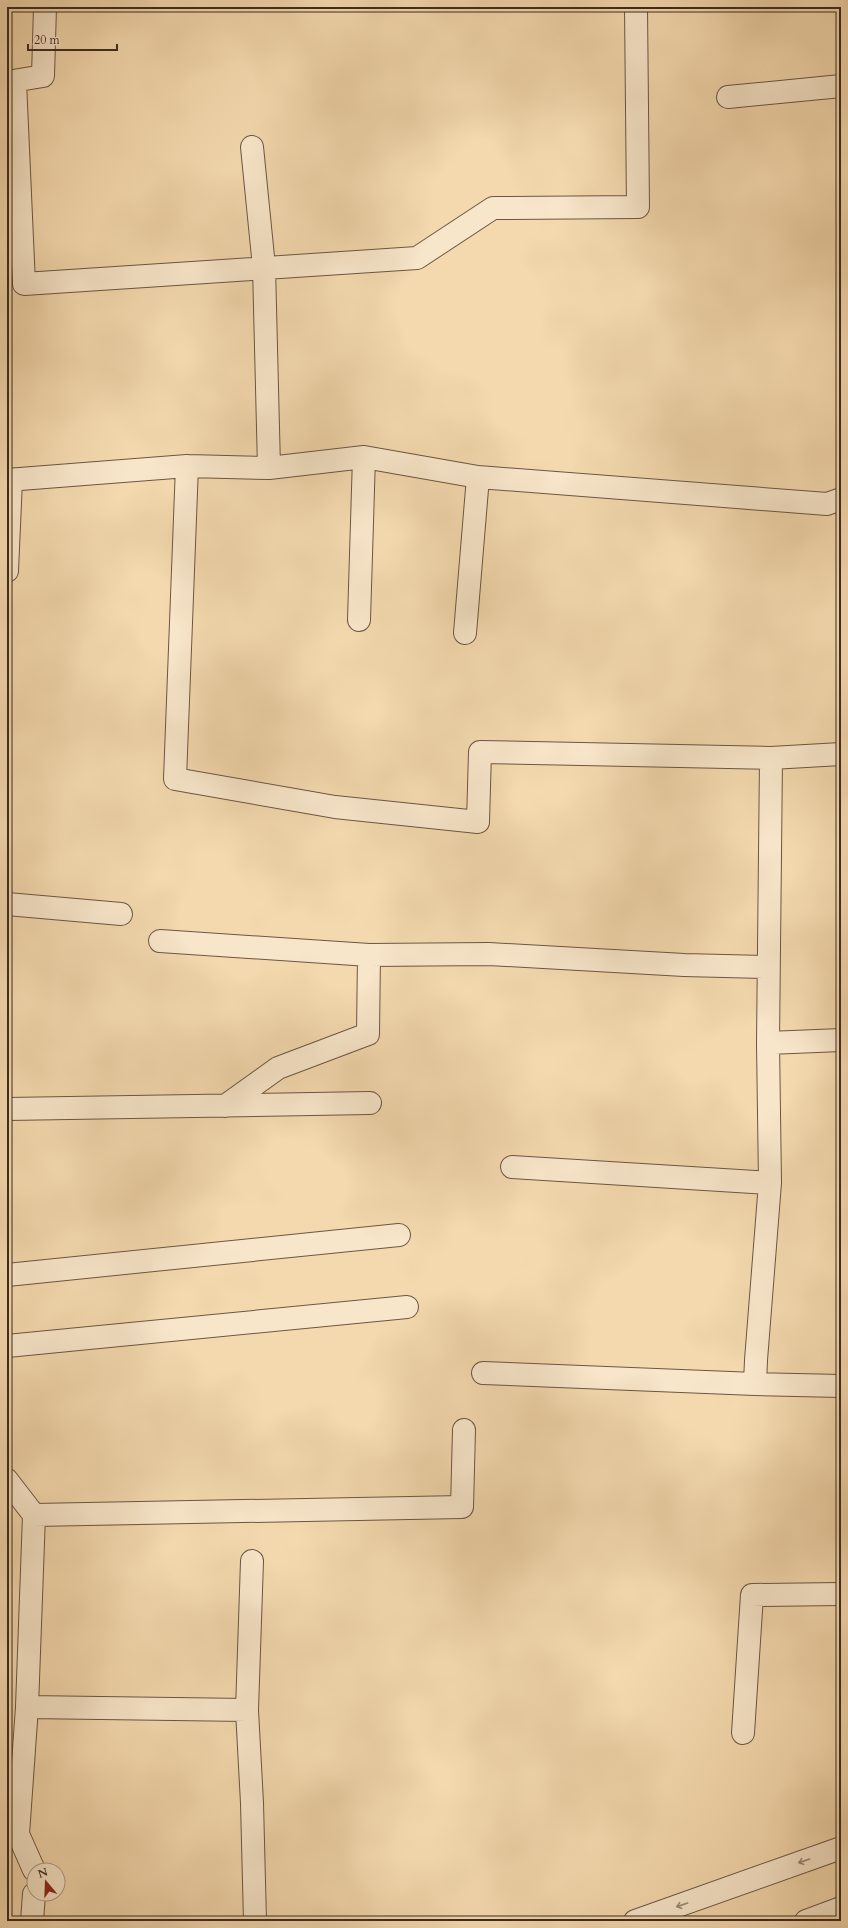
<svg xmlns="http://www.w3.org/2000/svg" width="848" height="1928" font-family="Cardo,serif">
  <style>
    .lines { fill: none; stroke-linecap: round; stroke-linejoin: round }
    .minor-casing { stroke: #6b5644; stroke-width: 24 }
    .tertiary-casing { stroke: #6b5644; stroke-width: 24 }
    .minor { stroke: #f8e6ca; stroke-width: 22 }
    .tertiary { stroke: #f8e6ca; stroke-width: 22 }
    .oneway { stroke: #9a8876 }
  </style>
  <rect width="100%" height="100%" fill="#f4d9ae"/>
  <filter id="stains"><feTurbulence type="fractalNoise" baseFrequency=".005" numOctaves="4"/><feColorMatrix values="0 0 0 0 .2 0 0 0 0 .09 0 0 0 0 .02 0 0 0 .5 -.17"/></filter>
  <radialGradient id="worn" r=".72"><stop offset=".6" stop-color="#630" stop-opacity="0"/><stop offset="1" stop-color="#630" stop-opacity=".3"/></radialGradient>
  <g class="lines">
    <g class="minor-casing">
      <path id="minor" d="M 7,82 L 43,76 L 45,7
        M 15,82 L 24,284 L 417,258 L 493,208 L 638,207 L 636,7
        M 728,97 L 841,86
        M 252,147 L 264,267 L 269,468
        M 187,466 L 175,779 L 335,807 L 478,822 L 480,752 L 771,758 L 841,754
        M 7,480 L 187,466 L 269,468 L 364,457 L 478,477 L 827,504 L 841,499
        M 7,571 L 11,480
        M 359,620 L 364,457
        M 465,633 L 478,477
        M 7,904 L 121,914
        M 160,941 L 369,955 L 489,954 L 684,965 L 768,967
        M 768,1043 L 841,1040
        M 225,1106 L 278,1068 L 368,1034 L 369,955
        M 7,1109 L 370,1103
        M 512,1167 L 770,1183
        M 7,1275 L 399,1235
        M 7,1346 L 407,1307
        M 483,1373 L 755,1384 L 841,1386
        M 755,1384 L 756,1360 L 770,1183 L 768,1043 L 771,758
        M 7,1480 L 34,1515 L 27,1707 L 18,1834 L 34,1870
        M 34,1515 L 462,1507 L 464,1430
        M 252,1561 L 247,1710 L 252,1803 L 255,1921
        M 27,1707 L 247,1710
        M 743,1733 L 752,1595 L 841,1594
        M 32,1921 L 34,1894"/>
    </g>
    <g class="tertiary-casing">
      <path id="tertiary" d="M 635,1921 L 841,1848
        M 806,1921 L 841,1908"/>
    </g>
    <use href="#minor" class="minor"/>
    <use href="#tertiary" class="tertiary"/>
  </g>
  <defs><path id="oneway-shaft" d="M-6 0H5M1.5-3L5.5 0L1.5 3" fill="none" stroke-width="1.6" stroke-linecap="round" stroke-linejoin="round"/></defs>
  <g class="oneway">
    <use href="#oneway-shaft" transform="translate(804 1861) rotate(161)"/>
    <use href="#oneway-shaft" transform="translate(682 1905) rotate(161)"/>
  </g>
  <rect width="848" height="1928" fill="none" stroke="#f4d9ae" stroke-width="24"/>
  <rect x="8" y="8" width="832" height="1912" fill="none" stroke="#3d2b21" stroke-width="2"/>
  <rect x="12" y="12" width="824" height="1904" fill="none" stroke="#3d2b21"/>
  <g transform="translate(46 1882) rotate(341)"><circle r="19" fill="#f8e6ca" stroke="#ad9b86"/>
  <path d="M0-3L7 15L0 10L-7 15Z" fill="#8f2418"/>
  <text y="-6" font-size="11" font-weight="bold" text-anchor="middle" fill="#3d2b21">N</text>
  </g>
  <path d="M28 44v6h89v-6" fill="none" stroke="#3d2b21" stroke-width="2"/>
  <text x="34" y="44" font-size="12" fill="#3d2b21" stroke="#f8e6ca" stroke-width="3" paint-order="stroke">20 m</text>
  <rect width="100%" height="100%" filter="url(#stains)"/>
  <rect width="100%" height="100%" fill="url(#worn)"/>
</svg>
